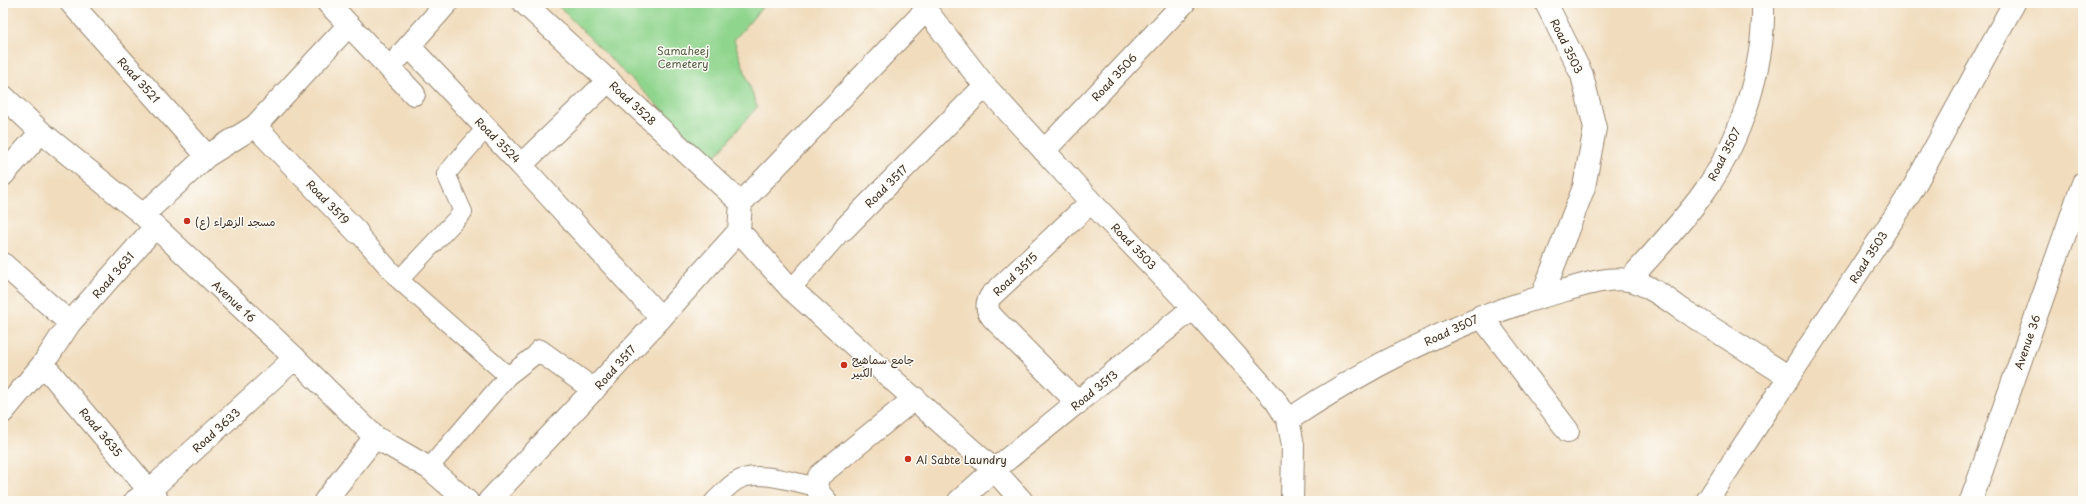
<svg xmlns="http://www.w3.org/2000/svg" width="2086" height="504" font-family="'Playpen Sans','Playpen Sans Arabic',sans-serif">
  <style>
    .green { fill: #90d58e; stroke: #668056 }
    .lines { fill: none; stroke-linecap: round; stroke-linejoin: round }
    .service-casing { stroke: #96846e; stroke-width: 20 }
    .minor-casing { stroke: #96846e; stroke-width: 24 }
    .service { stroke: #fff; stroke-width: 18 }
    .minor { stroke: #fff; stroke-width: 22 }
    .poi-dot { fill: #c8321e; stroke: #fdfcf7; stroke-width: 1.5 }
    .labels { text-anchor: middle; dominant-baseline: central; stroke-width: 3; stroke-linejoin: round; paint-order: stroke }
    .street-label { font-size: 11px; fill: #3b2a1e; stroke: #fdfcf7 }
    .park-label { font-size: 11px; fill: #545d40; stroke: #fdfcf7 }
    .poi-label { font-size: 11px; fill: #3b2a1e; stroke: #fdfcf7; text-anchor: start }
  </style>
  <rect width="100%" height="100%" fill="#fdfcf7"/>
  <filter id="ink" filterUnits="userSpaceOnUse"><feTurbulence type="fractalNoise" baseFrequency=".025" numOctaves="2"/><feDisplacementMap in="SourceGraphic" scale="8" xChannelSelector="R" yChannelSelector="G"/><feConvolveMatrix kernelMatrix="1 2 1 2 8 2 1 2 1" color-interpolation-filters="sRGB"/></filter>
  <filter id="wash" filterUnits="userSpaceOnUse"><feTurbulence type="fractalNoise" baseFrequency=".012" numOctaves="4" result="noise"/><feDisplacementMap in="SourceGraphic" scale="16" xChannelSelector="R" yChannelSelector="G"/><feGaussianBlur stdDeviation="0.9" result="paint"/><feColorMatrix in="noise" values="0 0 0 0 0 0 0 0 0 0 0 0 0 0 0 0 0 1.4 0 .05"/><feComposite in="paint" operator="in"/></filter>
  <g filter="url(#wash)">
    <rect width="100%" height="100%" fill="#f1ddbe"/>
    <path class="green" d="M 555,3 L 766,3 L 734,40 L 757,107 L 712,160 Z"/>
  </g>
  <g filter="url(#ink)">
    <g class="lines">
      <g class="service-casing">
        <path id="service" d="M 357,232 L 399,280 L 508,376
          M 399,280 L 463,212 L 446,174 L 486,128
          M 791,289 L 844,229
          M 429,468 L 508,376 L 540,351
          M 714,501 C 721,495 727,487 735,482 C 754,468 794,482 816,487"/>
      </g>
      <g class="minor-casing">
        <path id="minor" d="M 71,3 L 207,156
          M 328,3 L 414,94
          M 524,3 L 741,203
          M 924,3 L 926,10 L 985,86 L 1091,202 L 1193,308 L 1276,401 L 1288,420 L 1293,445 L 1292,501
          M 409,46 L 521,165 L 609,80
          M 400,56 L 447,3
          M 3,96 L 41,132 L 143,215 L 295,358 L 375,437 L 429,468 L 467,501
          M 255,126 L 357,232
          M 1044,151 L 1184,3
          M 521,165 L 661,318
          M 3,175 L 41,132
          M 741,203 L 739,231 L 791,289 L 994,470 L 1022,501
          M 741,203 L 926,10
          M 143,215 L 207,156 L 255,126 L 348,26
          M 844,229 L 985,86
          M 3,264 L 70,323
          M 1629,280 C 1655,251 1682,223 1704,192 C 1741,141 1765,65 1763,3
          M 1542,296 L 1584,187 L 1595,128 L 1582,75 L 1546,3
          M 1481,316 L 1568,431
          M 540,351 L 594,390
          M 43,364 L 158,501
          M 1078,403 L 993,318 C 987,311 985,305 991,296 L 1091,202
          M 3,412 L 43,364 L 70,323 L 155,227
          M 1288,420 C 1374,363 1466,316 1566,290 C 1586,284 1608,277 1629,280 C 1643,282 1669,300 1681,309 C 1717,331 1753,354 1789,377
          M 135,501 L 150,490 L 295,358
          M 325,501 L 375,437
          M 489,501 L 661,318 L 739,231
          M 826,501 C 818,493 813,484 820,475 L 915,398
          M 959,501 L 994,470 L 1193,308
          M 1707,501 L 1911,192 L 2014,3
          M 1971,501 L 2083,183"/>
      </g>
      <use href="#service" class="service"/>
      <use href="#minor" class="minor"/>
    </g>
  </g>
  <g class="poi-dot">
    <circle cx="187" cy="221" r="4"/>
    <circle cx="844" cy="365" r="4"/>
    <circle cx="908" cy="459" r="4"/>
  </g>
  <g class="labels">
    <g class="street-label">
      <text transform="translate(1567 46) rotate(64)">Road 3503</text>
      <text transform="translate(1114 77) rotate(-47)">Road 3506</text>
      <text transform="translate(139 80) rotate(48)">Road 3521</text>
      <text transform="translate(633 103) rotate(43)">Road 3528</text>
      <text transform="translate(498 140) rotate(45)">Road 3524</text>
      <text transform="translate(1724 154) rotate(-63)">Road 3507</text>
      <text transform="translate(886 186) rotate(-45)">Road 3517</text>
      <text transform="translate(328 202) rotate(46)">Road 3519</text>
      <text transform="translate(1134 246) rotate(46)">Road 3503</text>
      <text transform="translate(1868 257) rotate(-57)">Road 3503</text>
      <text transform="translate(1015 274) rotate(-44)">Road 3515</text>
      <text transform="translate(113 275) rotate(-49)">Road 3631</text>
      <text transform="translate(234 301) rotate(43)">Avenue 16</text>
      <text transform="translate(1451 330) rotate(-25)">Road 3507</text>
      <text transform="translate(2027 342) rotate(-71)">Avenue 36</text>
      <text transform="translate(615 367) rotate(-48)">Road 3517</text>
      <text transform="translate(1094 390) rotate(-39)">Road 3513</text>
      <text transform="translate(216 430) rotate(-42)">Road 3633</text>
      <text transform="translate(101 432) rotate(50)">Road 3635</text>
    </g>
    <g class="park-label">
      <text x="683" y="50">Samaheej<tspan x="683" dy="13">Cemetery</tspan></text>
    </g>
    <g class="poi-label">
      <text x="195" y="221">مسجد الزهراء (ع)</text>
      <text x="852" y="359">جامع سماهيج<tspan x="852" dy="13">الكبير</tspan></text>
      <text x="916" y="459">Al Sabte Laundry</text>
    </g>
  </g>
  <rect width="2086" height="504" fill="none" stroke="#fdfcf7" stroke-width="16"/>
</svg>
